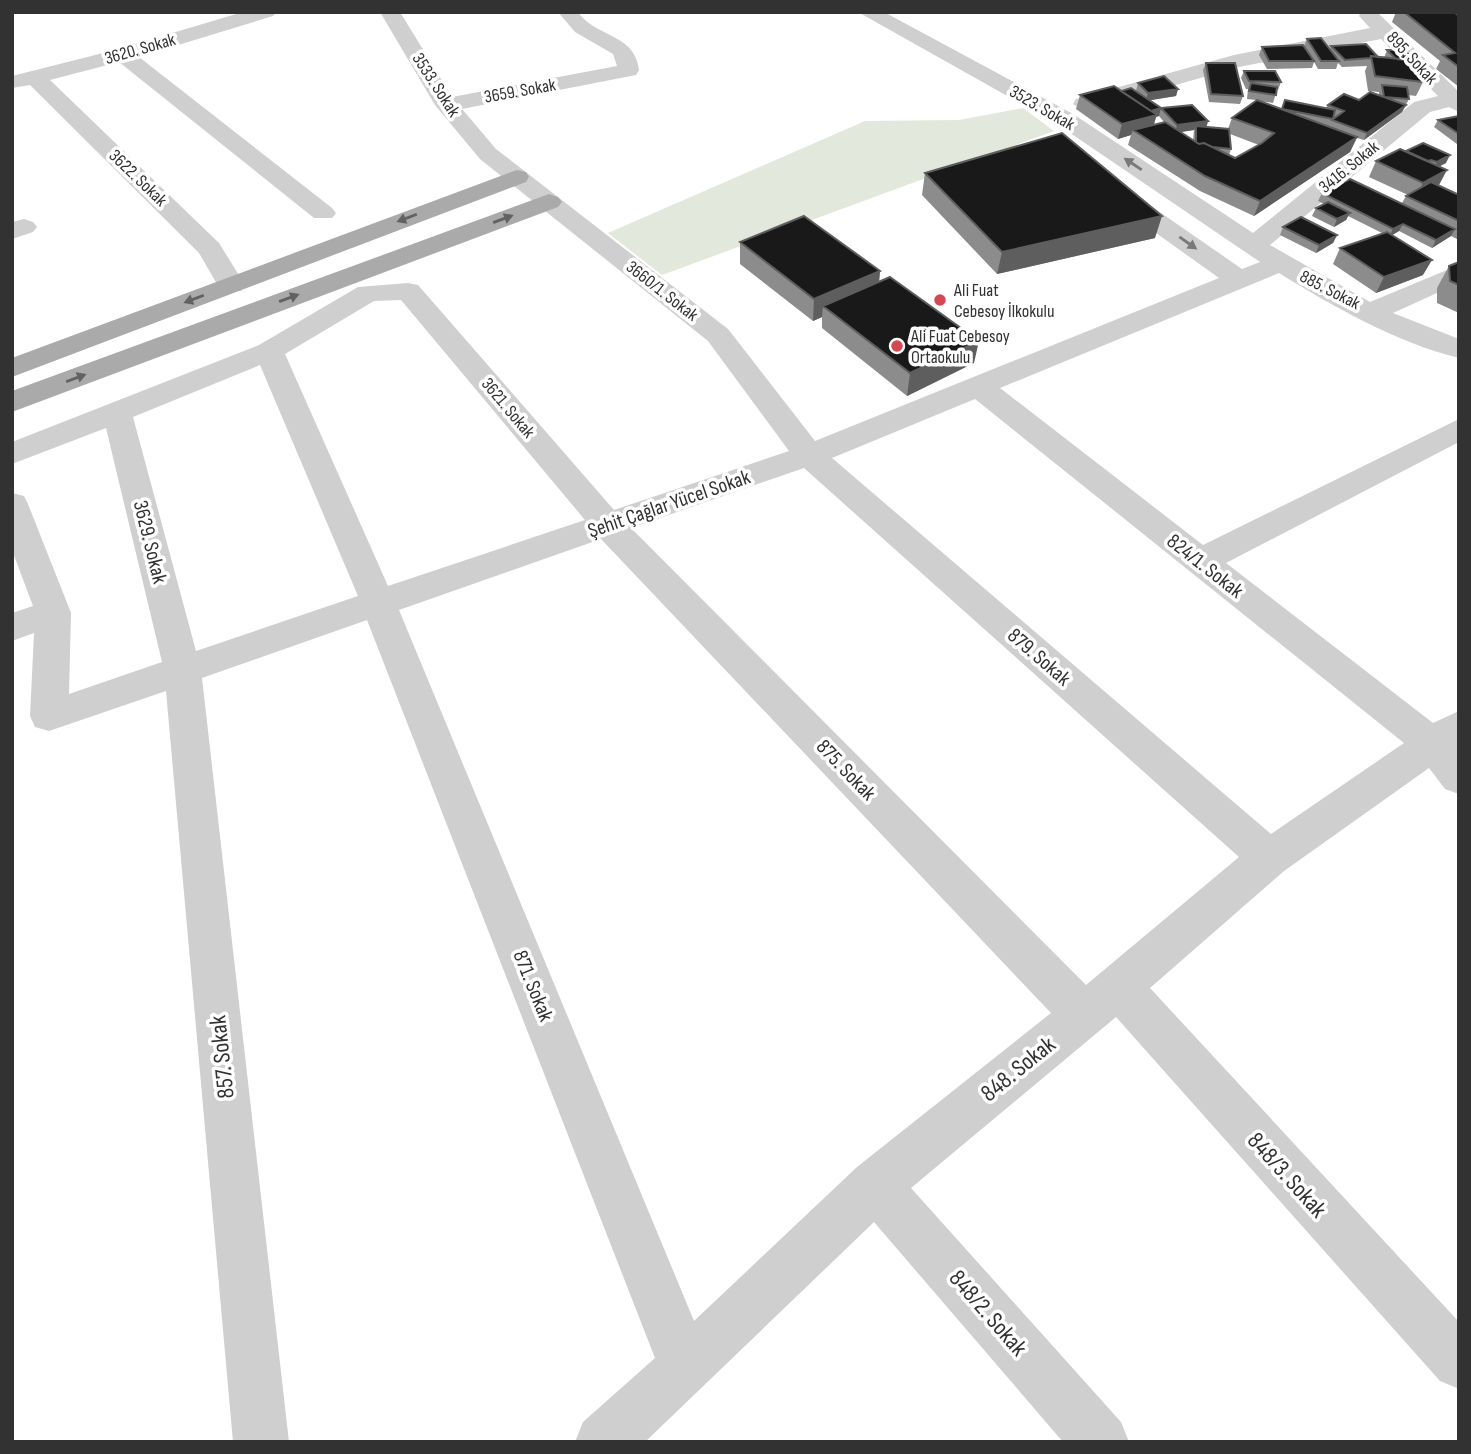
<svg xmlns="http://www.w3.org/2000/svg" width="1471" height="1454" font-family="'Sofia Sans Condensed',sans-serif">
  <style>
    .green { fill: #e2e8dc }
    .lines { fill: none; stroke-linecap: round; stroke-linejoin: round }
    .minor { fill: #cfcfcf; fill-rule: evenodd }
    .major { fill: #aaa; fill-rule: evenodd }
    .wall { fill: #8c8c8c; fill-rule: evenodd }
    .shaded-wall { fill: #5e5e5e }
    .building { fill: #191919; stroke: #5e5e5e; stroke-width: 2 }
    .oneway { fill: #797979 }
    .oneway2 { fill: #626262 }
    .poi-dot { fill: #d44951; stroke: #fff; stroke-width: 2.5 }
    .labels { text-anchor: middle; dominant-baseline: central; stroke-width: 7; stroke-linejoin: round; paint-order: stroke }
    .far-street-label { font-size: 18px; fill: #323232; stroke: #fff }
    .far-poi-label { font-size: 18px; fill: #323232; stroke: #fff; text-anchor: start }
    .street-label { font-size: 21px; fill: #323232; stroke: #fff }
    .near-street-label { font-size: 24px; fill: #323232; stroke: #fff }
  </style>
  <rect width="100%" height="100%" fill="#fff"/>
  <path class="green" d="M 1023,108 L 1054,131 L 662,275 L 608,233 L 865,121 L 959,120 Z"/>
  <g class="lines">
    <path class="minor" d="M 243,12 L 276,12 L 273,16 L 139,57 L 332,208 L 336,213 L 332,218 L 314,218 L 119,62 L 50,80 L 219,243 L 245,285 L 241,291 L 221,291 L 199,253 L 30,85 L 12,88 L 12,76 L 115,50 Z
      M 380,12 L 400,12 L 452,97 L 617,66 L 613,54 L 575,32 L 558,12 L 578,12 C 596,38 635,33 639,70 L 636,75 L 462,109 L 496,149 L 728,329 L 815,441 L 1219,278 L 1107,198 L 1104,193 L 1107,188 L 1125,188 L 1242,269 L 1260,262 L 1057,124 L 858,12 L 884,12 L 1073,114 L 1253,233 L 1414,102 L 1438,96 L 1381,39 L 1239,67 L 1084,111 L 1073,104 L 1076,99 L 1234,55 L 1370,28 L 1359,16 L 1361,12 L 1377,12 L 1459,92 L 1459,112 L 1449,107 L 1430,112 L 1270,245 L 1370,302 L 1459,265 L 1459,283 L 1393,313 L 1459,339 L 1459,358 C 1395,342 1334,307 1279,273 L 1000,388 L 1203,545 L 1459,419 L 1459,442 L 1226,563 L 1433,723 L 1459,711 L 1459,794 L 1445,789 L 1429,768 L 1284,871 L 1150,988 L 1459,1322 L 1459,1389 L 1440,1381 L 1116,1017 L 911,1188 L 1121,1422 L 1129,1442 L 1063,1442 L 874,1222 L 645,1442 L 575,1442 L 583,1422 L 655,1358 L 367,620 L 202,678 L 289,1442 L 233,1442 L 166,691 L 49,731 L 35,727 L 30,716 L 34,633 L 12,641 L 12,613 L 33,606 L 12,550 L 12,493 L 24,496 L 28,504 L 71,613 L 69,694 L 162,662 L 106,428 L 12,464 L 12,442 L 259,345 L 358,287 L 408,283 L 418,285 L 614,510 L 789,451 L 708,341 L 480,159 L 435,105 ZM 401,300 L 585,520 L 388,586 L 285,354 L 374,301 ZM 260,365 L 358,596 L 196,651 L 133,417 ZM 975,399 L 1404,743 L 1271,834 L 832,458 ZM 804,468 L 1239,857 L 1086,985 L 631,528 ZM 601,539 L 1051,1013 L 857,1167 L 694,1321 L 399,610 Z
      M 24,219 L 33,222 L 37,227 L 33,232 L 12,239 L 12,222 Z"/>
    <path class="major" d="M 517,170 L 526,172 L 529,177 L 526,182 L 12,377 L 12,358 Z
      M 549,194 L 558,197 L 562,202 L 558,207 L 12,412 L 12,391 Z"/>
  </g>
  <path class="wall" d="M 1396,12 L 1454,12 L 1459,16 L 1459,87 L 1436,69 L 1440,61 L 1392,22 Z
    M 1307,39 L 1330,49 L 1331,46 L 1378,57 L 1384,58 L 1387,50 L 1423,82 L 1416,96 L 1408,95 L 1409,99 L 1402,112 L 1364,140 L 1357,138 L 1350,152 L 1254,216 L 1200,191 L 1128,145 L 1131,135 L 1118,139 L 1076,109 L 1080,95 L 1139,94 L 1136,91 L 1138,83 L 1178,89 L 1176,96 L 1149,100 L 1161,108 L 1159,116 L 1156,117 L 1154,125 L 1164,122 L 1159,116 L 1161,108 L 1208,121 L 1206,127 L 1228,129 L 1232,118 L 1256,100 L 1247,99 L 1248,89 L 1246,89 L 1241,78 L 1244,71 L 1281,82 L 1278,90 L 1277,90 L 1273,103 L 1259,101 L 1282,109 L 1326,108 L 1328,105 L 1379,95 L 1379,92 L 1368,91 L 1365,71 L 1367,66 L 1342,67 L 1338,63 L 1336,69 L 1318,69 L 1314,62 L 1312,68 L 1267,69 L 1259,55 L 1262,47 L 1308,53 L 1304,46 ZM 1194,130 L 1193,141 L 1180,132 ZM 1230,134 L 1259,145 L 1235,158 L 1229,155 L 1231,149 Z
    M 1206,63 L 1243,96 L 1240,104 L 1209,102 L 1203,70 Z
    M 1459,116 L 1459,143 L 1457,144 L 1434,127 L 1438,120 Z
    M 1406,151 L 1446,163 L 1439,166 L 1438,186 L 1459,195 L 1459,240 L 1451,236 L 1432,248 L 1399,231 L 1392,235 L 1423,275 L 1376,293 L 1333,264 L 1340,248 L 1382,233 L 1348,216 L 1346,220 L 1334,227 L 1312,216 L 1316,208 L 1324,204 L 1318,201 L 1322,193 L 1402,203 L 1406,196 L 1408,195 L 1369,177 L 1376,161 Z
    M 925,173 L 1155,238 L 997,274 L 922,195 Z
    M 1283,227 L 1337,235 L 1333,243 L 1316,253 L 1280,235 Z
    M 740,242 L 880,271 L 879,282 L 974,363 L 907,396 L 822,328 L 822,317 L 813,321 L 740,264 Z
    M 1459,262 L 1459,313 L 1437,303 L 1437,288 L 1449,266 Z"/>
  <path class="shaded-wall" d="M 1178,89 L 1176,96 L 1146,101 L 1148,93 Z
    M 1406,105 L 1402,112 L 1364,140 L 1367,133 Z
    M 1161,108 L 1159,116 L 1156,117 L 1152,130 L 1133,130 L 1131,135 L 1118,139 L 1122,124 L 1142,113 Z
    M 1208,121 L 1206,129 L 1196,126 L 1194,130 L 1175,133 L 1177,125 Z
    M 1357,137 L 1350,152 L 1254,216 L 1260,201 Z
    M 1450,155 L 1446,163 L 1433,170 L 1437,162 Z
    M 1447,170 L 1439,185 L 1415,198 L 1423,183 Z
    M 1350,213 L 1346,220 L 1334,227 L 1337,219 Z
    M 1162,216 L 1155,238 L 997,274 L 1002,252 Z
    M 1403,224 L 1399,231 L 1389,237 L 1393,229 Z
    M 1455,229 L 1451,236 L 1432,248 L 1436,240 Z
    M 1337,235 L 1333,243 L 1316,253 L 1319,245 Z
    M 1432,260 L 1423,275 L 1376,293 L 1384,277 Z
    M 880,271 L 878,293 L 823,306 L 822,317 L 813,321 L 814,299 Z
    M 979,341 L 974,363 L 907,396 L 910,373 Z"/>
  <path class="building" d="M 1404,12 L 1454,12 L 1459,16 L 1459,67 L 1443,55 L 1455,53 Z
    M 1321,38 L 1339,61 L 1321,61 L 1307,39 Z
    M 1366,44 L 1378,57 L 1371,56 L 1370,58 L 1345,60 L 1331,46 Z
    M 1303,45 L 1314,61 L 1269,61 L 1262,47 Z
    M 1387,50 L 1404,50 L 1416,61 L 1396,59 Z
    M 1371,56 L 1419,61 L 1423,82 L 1375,76 Z
    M 1206,63 L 1235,63 L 1243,96 L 1211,94 Z
    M 1244,71 L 1275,71 L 1281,82 L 1249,81 Z
    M 1164,76 L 1178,89 L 1148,93 L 1138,83 Z
    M 1251,83 L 1277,87 L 1276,95 L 1249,91 Z
    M 1382,85 L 1407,87 L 1409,99 L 1384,97 Z
    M 1114,86 L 1157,115 L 1122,124 L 1080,95 Z
    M 1131,88 L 1161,108 L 1151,111 L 1121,91 Z
    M 1370,92 L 1406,105 L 1367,133 L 1332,120 L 1344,111 L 1328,105 L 1344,94 L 1359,100 Z
    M 1257,100 L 1357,137 L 1260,201 L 1205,176 L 1133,130 L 1165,122 L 1199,144 L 1204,143 L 1235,158 L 1262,143 L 1274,133 L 1232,118 Z
    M 1285,100 L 1335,110 L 1333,119 L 1282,109 Z
    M 1192,105 L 1208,121 L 1177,125 L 1161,108 Z
    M 1459,116 L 1459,134 L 1438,120 Z
    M 1196,126 L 1229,129 L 1231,149 L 1212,147 L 1204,143 L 1199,144 L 1196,142 Z
    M 1062,133 L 1162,216 L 1002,252 L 925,173 Z
    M 1423,143 L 1450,155 L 1437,162 L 1431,160 L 1428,161 L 1406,151 Z
    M 1400,149 L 1447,170 L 1423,183 L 1376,161 Z
    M 1350,179 L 1455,229 L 1436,240 L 1403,224 L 1393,229 L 1322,193 Z
    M 1431,182 L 1459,195 L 1459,221 L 1406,196 Z
    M 1328,202 L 1350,213 L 1337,219 L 1316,208 Z
    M 804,216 L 880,271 L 814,299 L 740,242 Z
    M 1301,217 L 1337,235 L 1319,245 L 1283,227 Z
    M 1387,232 L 1432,260 L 1384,277 L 1340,248 Z
    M 1459,262 L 1459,285 L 1450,281 L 1449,266 Z
    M 890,277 L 979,341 L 910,373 L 823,306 Z"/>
  <defs><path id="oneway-solid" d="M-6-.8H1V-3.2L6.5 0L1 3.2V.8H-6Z" transform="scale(1.75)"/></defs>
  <g class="oneway">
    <use href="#oneway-solid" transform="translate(1133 164) rotate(-146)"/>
    <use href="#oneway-solid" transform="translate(1188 243) rotate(35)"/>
  </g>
  <g class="oneway2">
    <use href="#oneway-solid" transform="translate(407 218) rotate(159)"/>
    <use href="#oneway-solid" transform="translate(503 219) rotate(-20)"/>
    <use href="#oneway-solid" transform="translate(289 298) rotate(-20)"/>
    <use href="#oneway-solid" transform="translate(194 299) rotate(159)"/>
    <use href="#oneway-solid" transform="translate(76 378) rotate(-21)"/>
  </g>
  <g class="poi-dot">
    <circle cx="940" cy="300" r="7"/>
    <circle cx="897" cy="346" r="7"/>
  </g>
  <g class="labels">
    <g class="far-street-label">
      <text transform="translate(140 49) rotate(-16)">3620. Sokak</text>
      <text transform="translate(1412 58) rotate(47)">895. Sokak</text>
      <text transform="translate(436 85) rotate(57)">3533. Sokak</text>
      <text transform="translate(520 91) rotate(-10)">3659. Sokak</text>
      <text transform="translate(1042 108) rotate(30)">3523. Sokak</text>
      <text transform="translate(1349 167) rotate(-39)">3416. Sokak</text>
      <text transform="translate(138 178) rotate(44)">3622. Sokak</text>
      <text transform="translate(1330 290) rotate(27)">885. Sokak</text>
      <text transform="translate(662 291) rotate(38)">3660/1. Sokak</text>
      <text transform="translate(508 408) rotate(50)">3621. Sokak</text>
    </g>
    <g class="far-poi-label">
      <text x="954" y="290">Ali Fuat<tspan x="954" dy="21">Cebesoy İlkokulu</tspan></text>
      <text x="911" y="336">Ali Fuat Cebesoy<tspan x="911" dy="21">Ortaokulu</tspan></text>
    </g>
    <g class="street-label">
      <text transform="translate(669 504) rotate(-19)">Şehit Çağlar Yücel Sokak</text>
      <text transform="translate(150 542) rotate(76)">3629. Sokak</text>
      <text transform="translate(1205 566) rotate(38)">824/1. Sokak</text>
      <text transform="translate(1039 657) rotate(41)">879. Sokak</text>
      <text transform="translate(846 770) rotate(46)">875. Sokak</text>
      <text transform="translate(533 986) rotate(68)">871. Sokak</text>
    </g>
    <g class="near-street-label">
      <text transform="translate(222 1057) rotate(-96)">857. Sokak</text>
      <text transform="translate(1018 1069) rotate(-39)">848. Sokak</text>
      <text transform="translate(1287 1175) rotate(48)">848/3. Sokak</text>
      <text transform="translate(988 1313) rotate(49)">848/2. Sokak</text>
    </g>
  </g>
  <rect width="1471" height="1454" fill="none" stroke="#323232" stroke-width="28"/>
</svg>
